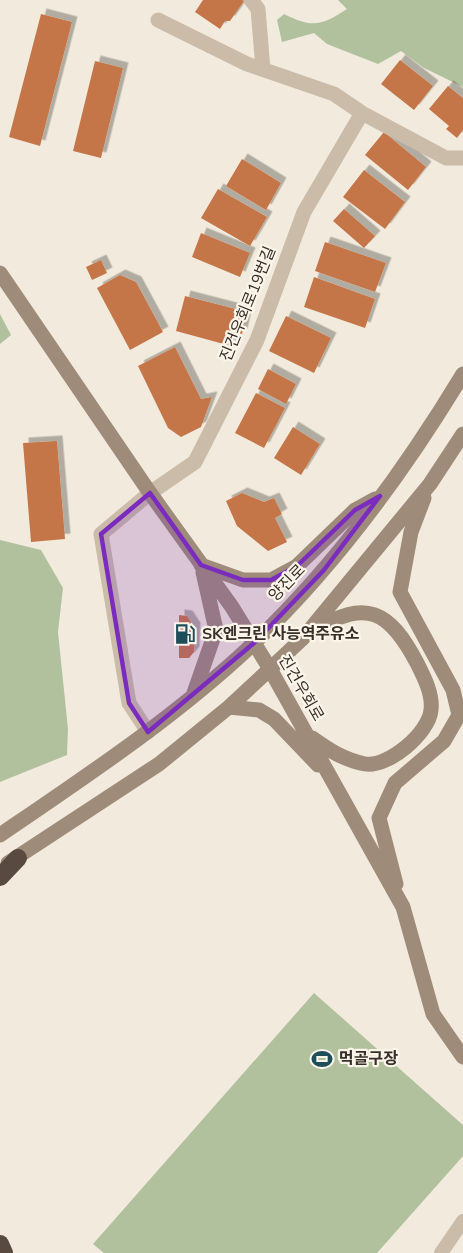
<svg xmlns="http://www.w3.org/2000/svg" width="463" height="1253" font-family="'Nunito Sans','Noto Sans KR',sans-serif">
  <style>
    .green { fill: #b1c19d }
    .building { fill: #c57648; filter: url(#shadow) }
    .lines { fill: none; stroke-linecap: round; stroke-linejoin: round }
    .lane { stroke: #cabca9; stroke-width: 14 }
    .street { stroke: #cabca9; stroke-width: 15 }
    .secondary { stroke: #9e8b7a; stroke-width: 15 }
    .highway { stroke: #584a40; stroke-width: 18 }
    .marked { fill: #7b2cbf; fill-opacity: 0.2; stroke: #7b2cbf; stroke-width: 4.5; stroke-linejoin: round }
    .labels { text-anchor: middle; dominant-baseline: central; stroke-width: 4.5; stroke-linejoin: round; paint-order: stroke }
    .street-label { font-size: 16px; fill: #372f29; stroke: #faf4e9 }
    .poi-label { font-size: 16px; font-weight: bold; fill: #372f29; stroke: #faf4e9; text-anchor: start }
  </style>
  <defs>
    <filter id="shadow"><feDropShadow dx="5.5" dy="-5.5" stdDeviation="0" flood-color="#0004"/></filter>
  </defs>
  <rect width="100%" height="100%" fill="#f2ebdd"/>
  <path class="green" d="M 338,0 L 463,0 L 463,87 L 424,68 L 401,51 L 378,64 L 327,44 L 314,33 L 282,42 L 277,20 L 284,14 C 312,28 321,26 347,9 Z
    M 0,314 L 11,335 L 0,344 Z
    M 0,540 L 41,550 L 63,588 L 58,632 L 68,729 L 67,755 L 0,782 Z
    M 314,993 L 463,1125 L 463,1156 L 377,1253 L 104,1253 L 93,1244 Z"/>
  <path class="building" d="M 203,0 L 242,0 L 244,1 L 230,21 L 225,21 L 220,29 L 195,12 Z
    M 41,14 L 72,22 L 40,146 L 9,137 Z
    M 400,60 L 433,86 L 414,110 L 381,84 Z
    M 95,61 L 123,68 L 101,158 L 73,151 Z
    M 448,86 L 463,98 L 463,130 L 457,138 L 446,129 L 449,126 L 429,109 Z
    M 384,132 L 426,167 L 408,190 L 365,155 Z
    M 242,159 L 281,183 L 266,210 L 226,186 Z
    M 364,170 L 405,202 L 385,229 L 343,197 Z
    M 218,189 L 267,217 L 250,246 L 201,218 Z
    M 344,209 L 375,236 L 364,248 L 333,221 Z
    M 201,233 L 250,253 L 240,277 L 192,257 Z
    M 325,242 L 386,263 L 375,292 L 315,271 Z
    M 101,260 L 107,273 L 92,280 L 86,267 Z
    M 120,275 L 136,282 L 163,332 L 130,350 L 97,288 Z
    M 314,277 L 375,299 L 365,328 L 304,307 Z
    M 185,296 L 247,312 L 242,334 L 235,332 L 231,346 L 176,331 Z
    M 286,316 L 331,338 L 314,373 L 269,351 Z
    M 175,347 L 201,399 L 212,397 L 201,427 L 181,437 L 168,428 L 138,366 Z
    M 268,369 L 296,384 L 286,404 L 258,389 Z
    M 256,393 L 285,408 L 264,448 L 235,433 Z
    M 293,427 L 320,444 L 301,475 L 274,458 Z
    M 57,441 L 65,539 L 31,542 L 23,443 Z
    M 242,493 L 264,502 L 274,498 L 282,514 L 275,518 L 287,542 L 268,551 L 237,526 L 226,501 Z
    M 179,615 L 187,616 L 195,628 L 194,652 L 189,658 L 179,658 Z"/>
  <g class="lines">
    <path class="lane" d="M 441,1253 L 463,1221"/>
    <path class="street" d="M 251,0 L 258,9 L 263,69
      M 158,20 L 247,64 L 334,94 L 362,113 L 446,158 L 463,158
      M 148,732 L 129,703 L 101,534 L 150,493 L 195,462 L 257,340 L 304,212 L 362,113"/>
    <path class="secondary" d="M 0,273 L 150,493 L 232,607 L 270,669 L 403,907 L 433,1014 L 463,1057
      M 201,565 L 243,580 L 271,580 L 297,566 L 355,510 L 375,499
      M 194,693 L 216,630 L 203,572
      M 229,707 L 259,710 L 274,719 L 318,765
      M 312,738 C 329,750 344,760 365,764 C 388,768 429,733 431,710 C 433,694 424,677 417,663 C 389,610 366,598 313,631
      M 0,835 C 88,775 177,716 254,643 C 336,565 405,470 463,374
      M 8,863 L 159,764 L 229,707 L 270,669 L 303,638 L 430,484 L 463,434
      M 396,884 L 379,818 L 395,783 L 444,741 L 459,715 L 453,690 L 400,592 L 411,532 L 424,498"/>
    <path class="highway" d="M 0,877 L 18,858
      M 0,1244 L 4,1253"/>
  </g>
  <path class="marked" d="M 150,493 L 201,565 L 243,580 L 271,580 L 297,566 L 355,510 L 380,496 L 324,570 L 254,643 L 148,732 L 129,703 L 101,534 Z"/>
  <defs>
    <g id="fuel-bare" transform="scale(1.62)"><path d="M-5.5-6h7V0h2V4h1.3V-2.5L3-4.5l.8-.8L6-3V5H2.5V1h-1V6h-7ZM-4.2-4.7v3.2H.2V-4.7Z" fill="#1e4e59" stroke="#faf4e9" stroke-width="2.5" paint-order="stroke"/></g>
    <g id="stadium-bare" transform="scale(1.62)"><path d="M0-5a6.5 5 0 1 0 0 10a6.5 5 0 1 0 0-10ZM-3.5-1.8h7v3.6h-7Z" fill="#1e4e59" stroke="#faf4e9" stroke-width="2.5" paint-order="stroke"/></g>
  </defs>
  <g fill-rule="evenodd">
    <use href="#fuel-bare" x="185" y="634"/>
    <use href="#stadium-bare" x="322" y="1059"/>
  </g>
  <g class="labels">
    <g class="street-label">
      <text transform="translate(248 304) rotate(-68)">진건우회로19번길</text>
      <text transform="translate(287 583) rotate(-46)">양진로</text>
      <text transform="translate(301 688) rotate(60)">진건우회로</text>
    </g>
    <g class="poi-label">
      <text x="202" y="634">SK엔크린 사능역주유소</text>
      <text x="339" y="1059">먹골구장</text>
    </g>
  </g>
</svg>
